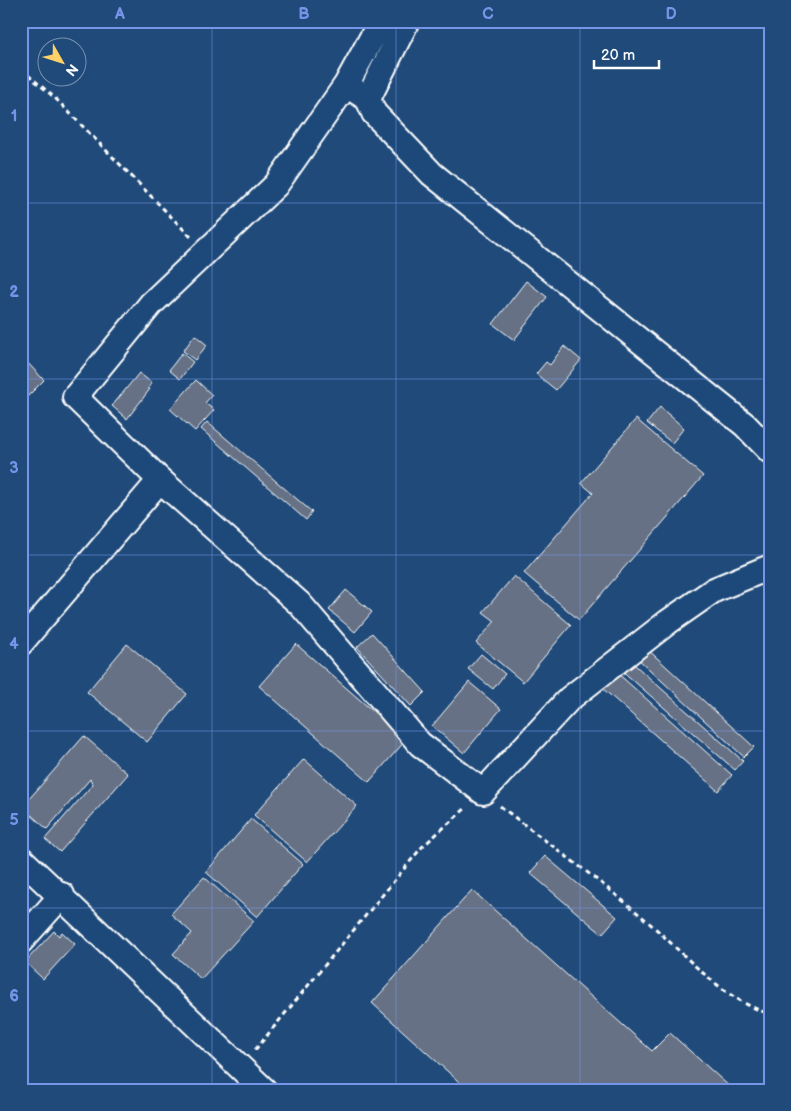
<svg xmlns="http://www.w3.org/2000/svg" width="791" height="1111" font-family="'Balsamiq Sans',sans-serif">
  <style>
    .building { fill: #667185; stroke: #fff }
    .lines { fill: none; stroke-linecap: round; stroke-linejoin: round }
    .street-casing { stroke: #fff; stroke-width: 28 }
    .path { stroke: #fff; stroke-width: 3; stroke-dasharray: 5 4; stroke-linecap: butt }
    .street { stroke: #1f4a7a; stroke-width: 24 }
    .grid { fill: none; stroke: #7795e8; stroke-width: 1; stroke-opacity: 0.55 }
    .neatline { fill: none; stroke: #7795e8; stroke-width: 2 }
    .grid-label { font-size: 16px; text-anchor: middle; font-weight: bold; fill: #7795e8 }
  </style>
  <rect width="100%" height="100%" fill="#1f4a7a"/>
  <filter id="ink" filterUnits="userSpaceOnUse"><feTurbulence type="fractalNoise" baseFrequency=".02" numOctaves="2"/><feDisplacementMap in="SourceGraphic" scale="10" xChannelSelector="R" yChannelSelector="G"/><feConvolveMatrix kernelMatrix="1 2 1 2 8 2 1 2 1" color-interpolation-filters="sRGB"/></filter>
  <g filter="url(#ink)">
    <path class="building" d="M 526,281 L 547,297 L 514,340 L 493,324 Z
      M 195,335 L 207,345 L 195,360 L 183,351 Z
      M 564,346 L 581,360 L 556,390 L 536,374 L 546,362 L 550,365 Z
      M 182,353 L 193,362 L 180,379 L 169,370 Z
      M 21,356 L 44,380 L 21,403 Z
      M 139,373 L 152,383 L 148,388 L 150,389 L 127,419 L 112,406 Z
      M 196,380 L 212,395 L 205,403 L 214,410 L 195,431 L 170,409 Z
      M 660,407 L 684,428 L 672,443 L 647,423 Z
      M 636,419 L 703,476 L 579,620 L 524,573 L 593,493 L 581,483 Z
      M 207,422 L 312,512 L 306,520 L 201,429 Z
      M 514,576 L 571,625 L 523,682 L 476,643 L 495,621 L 483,612 Z
      M 346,590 L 372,612 L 355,632 L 329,610 Z
      M 372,633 L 425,692 L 411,706 L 357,647 Z
      M 127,644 L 187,694 L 147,742 L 87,692 Z
      M 296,644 L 406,740 L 369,782 L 259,686 Z
      M 644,646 L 754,747 L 744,757 L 635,656 Z
      M 481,654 L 505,674 L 493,689 L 468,669 Z
      M 627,658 L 743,761 L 735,770 L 619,668 Z
      M 615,671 L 732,775 L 718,791 L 601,687 Z
      M 469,682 L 501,709 L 464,753 L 432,726 Z
      M 84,736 L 128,774 L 60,852 L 45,839 L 93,784 L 90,779 L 47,829 L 22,807 Z
      M 304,759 L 357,806 L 307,862 L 254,815 Z
      M 251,819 L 303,864 L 257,917 L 206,872 Z
      M 545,856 L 617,917 L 602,934 L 530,873 Z
      M 204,877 L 254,921 L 201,979 L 173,954 L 192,933 L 171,914 Z
      M 472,890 L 652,1051 L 670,1033 L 731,1088 L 730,1090 L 468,1090 L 372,1003 Z
      M 54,931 L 59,936 L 62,932 L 75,944 L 43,979 L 25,962 Z"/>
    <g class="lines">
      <g class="street-casing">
        <path id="street" d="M 381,21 L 346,85 L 276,185 L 151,304 L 75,397 L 160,480 L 300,604 L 420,744 L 483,792 L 569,699 L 668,622 L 714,590 L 770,567
          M 346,85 L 368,99 L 374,113 L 432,174 L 745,425 L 770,451
          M 368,99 L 407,21
          M 21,643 L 160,480
          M 21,859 L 264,1090
          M 21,941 L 62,895"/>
      </g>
      <path class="path" d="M 21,69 L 54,97 L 191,237
        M 500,806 C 549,844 600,880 647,921 C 684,953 721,999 770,1014
        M 255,1050 L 422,847 L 467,807"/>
      <use href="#street" class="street"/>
    </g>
  </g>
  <path class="grid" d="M 212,21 L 212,1090M 396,21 L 396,1090M 580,21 L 580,1090M 21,203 L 770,203M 21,379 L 770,379M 21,555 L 770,555M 21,731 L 770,731M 21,908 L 770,908"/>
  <rect width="791" height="1111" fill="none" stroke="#1f4a7a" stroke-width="55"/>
  <g transform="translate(62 62) rotate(129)"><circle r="24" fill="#1f4a7a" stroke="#7992af"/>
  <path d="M0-4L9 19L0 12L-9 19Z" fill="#ffd166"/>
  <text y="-8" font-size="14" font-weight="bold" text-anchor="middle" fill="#ffffff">N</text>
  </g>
  <path d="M594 60v8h65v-8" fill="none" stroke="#ffffff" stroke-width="2.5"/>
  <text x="601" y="60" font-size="15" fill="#ffffff" stroke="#1f4a7a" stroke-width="4" paint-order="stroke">20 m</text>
  <rect x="28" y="28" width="736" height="1056" class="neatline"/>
  <g class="grid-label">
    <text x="120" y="19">A</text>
    <text x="304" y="19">B</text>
    <text x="488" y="19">C</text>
    <text x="671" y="19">D</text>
    <text x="14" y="121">1</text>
    <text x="14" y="297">2</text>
    <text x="14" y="473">3</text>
    <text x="14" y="649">4</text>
    <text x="14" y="825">5</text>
    <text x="14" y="1001">6</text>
  </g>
</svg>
